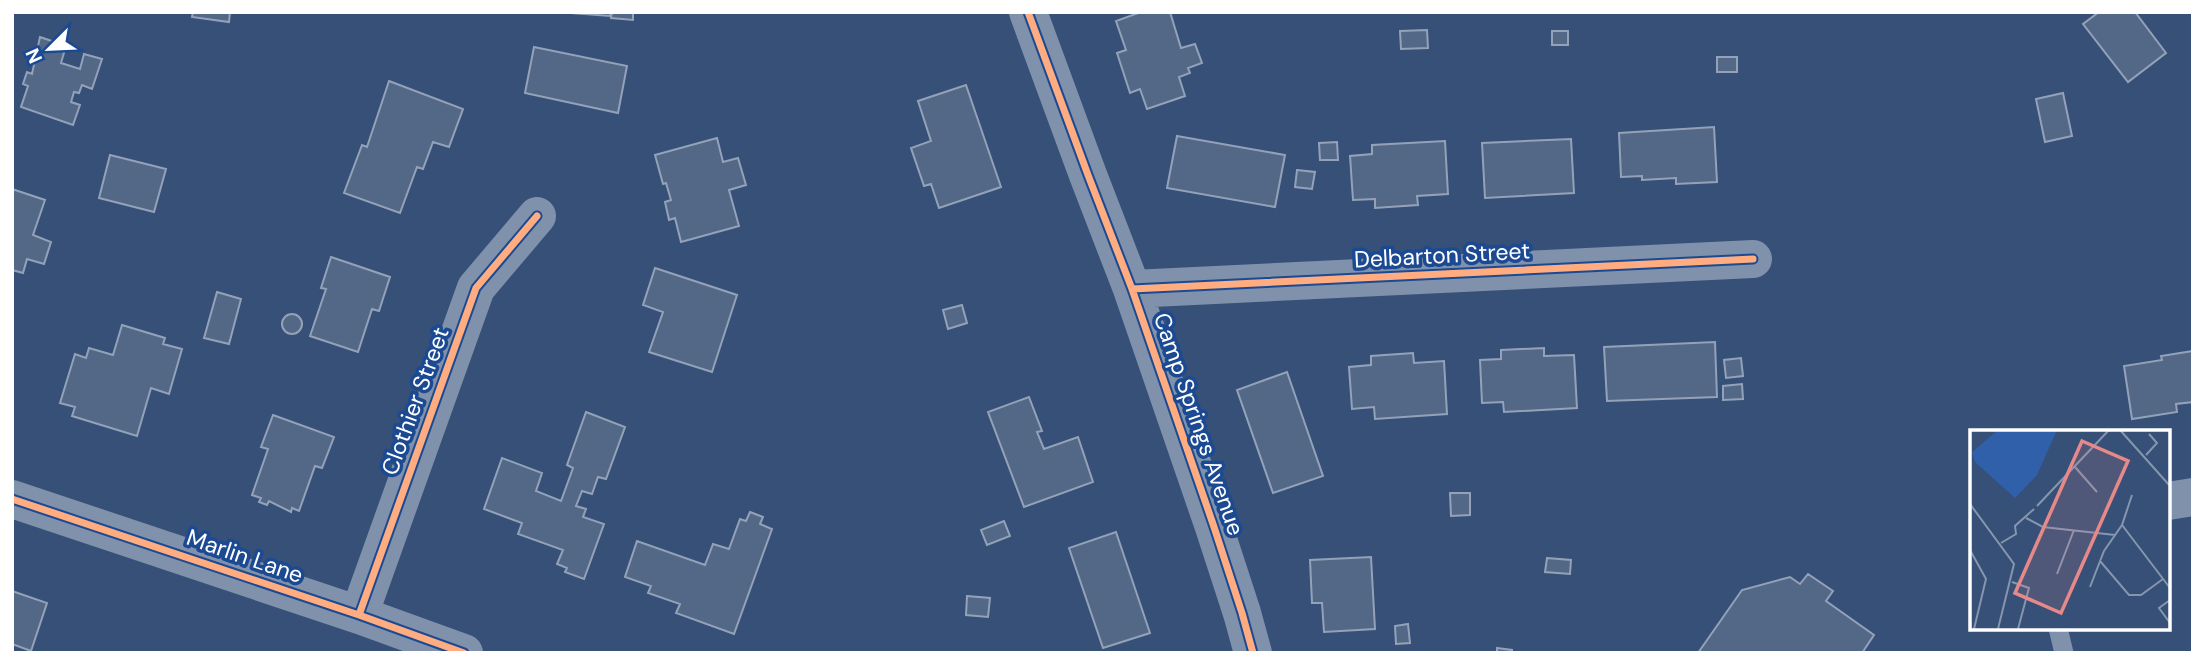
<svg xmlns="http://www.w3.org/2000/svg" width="2205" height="665" font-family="'DM Sans',sans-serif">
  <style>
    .building { fill: #536887; stroke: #94a2b9; stroke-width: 2 }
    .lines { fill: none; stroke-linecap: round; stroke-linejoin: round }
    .service { stroke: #7f91ab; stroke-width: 19 }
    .minor { stroke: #7f91ab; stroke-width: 38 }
    .cycleway-casing { stroke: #1b4a93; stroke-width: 11 }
    .cycleway { stroke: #ffac80; stroke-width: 7 }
    .labels { text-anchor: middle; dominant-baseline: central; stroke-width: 7; stroke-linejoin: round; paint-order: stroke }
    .street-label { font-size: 23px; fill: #fff; stroke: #1b4a93 }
    .inset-road { fill: none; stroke: #8696ae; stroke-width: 2 }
    .view { fill: #e88989; fill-opacity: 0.15; stroke: #e88989; stroke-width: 3.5 }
    .inset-edge { fill: none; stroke: #fff; stroke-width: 3.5 }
  </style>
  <rect width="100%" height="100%" fill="#365078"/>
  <path class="building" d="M 193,12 L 230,12 L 229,22 L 192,17 Z
    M 557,12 L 611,12 L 610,16 Z
    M 612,12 L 633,12 L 633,20 L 611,18 Z
    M 1141,12 L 1170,12 L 1181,48 L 1195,44 L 1202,63 L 1188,68 L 1190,73 L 1179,77 L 1185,96 L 1147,109 L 1140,89 L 1130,93 L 1117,53 L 1126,50 L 1116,21 Z
    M 2099,12 L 2135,12 L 2166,53 L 2128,82 L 2083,24 Z
    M 1427,30 L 1428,48 L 1401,49 L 1400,31 Z
    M 1552,31 L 1568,31 L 1568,45 L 1552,45 Z
    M 40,37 L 66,46 L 61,63 L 80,69 L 84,54 L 102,59 L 92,89 L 82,85 L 79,93 L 74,92 L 71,102 L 80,105 L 73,125 L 21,107 L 28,86 L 23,84 L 27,72 L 32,74 Z
    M 534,47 L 627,66 L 618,113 L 525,93 Z
    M 1717,57 L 1737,57 L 1737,72 L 1717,72 Z
    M 389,81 L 463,109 L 449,147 L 433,142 L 423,169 L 417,167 L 400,213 L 344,193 L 362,145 L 367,147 Z
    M 966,85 L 1001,187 L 939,208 L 931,184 L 924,186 L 911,148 L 931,141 L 918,101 Z
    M 2063,93 L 2072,136 L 2045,142 L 2036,99 Z
    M 1714,127 L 1717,182 L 1676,184 L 1676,178 L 1642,180 L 1642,176 L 1621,177 L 1619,133 Z
    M 1177,136 L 1285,155 L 1275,207 L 1167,188 Z
    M 717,138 L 723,162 L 738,158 L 746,185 L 729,190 L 739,226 L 681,242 L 675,218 L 669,220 L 665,202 L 671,200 L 666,183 L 663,184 L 655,155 Z
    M 1571,139 L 1574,193 L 1485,198 L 1482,143 Z
    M 1445,141 L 1448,194 L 1417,196 L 1418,205 L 1375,208 L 1375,199 L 1353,200 L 1350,156 L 1372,154 L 1372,145 Z
    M 1337,142 L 1338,160 L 1320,160 L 1319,143 Z
    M 110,155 L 166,169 L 154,212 L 99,198 Z
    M 1297,170 L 1315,172 L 1312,189 L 1295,187 Z
    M 12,189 L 45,200 L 33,235 L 51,242 L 44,264 L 27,259 L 23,273 L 12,270 Z
    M 331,257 L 390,277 L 379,311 L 372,309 L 358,352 L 310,336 L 326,289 L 321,288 Z
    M 655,268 L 737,295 L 712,372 L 649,352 L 663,312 L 643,305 Z
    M 217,292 L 241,299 L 229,344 L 204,338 Z
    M 962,305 L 967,323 L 948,329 L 943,310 Z
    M282 324a10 10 0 1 1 20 0a10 10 0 1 1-20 0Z
    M 122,325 L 165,338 L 163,344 L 182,349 L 169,394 L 151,388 L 137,436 L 72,416 L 75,407 L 60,403 L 75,354 L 86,358 L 89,348 L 113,355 Z
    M 1715,342 L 1717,397 L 1607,401 L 1604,347 Z
    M 1544,348 L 1544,356 L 1574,355 L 1577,408 L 1504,412 L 1503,402 L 1482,403 L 1480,360 L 1501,359 L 1501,350 Z
    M 2193,351 L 2193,402 L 2176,404 L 2177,412 L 2132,419 L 2124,366 L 2162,360 L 2161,356 Z
    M 1413,353 L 1414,363 L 1444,361 L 1447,414 L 1375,419 L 1374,407 L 1352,409 L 1349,367 L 1371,365 L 1371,356 Z
    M 1741,358 L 1743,376 L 1726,378 L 1724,360 Z
    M 1287,372 L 1323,476 L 1273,493 L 1237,390 Z
    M 1742,384 L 1743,399 L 1723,400 L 1723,386 Z
    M 1029,397 L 1042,431 L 1037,432 L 1044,449 L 1078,437 L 1093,482 L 1024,507 L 988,412 Z
    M 586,412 L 625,427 L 606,479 L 598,477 L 592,494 L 582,491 L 576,506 L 586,509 L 583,517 L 604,524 L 584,579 L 565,572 L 567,568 L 557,564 L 563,550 L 518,534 L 522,523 L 484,509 L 502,458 L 542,473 L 536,491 L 561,501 L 573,468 L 567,465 Z
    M 273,415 L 334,437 L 322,468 L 315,466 L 299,511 L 292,508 L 291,512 L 269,501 L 267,505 L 259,502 L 261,498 L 252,495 L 268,449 L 261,447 Z
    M 1450,493 L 1470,493 L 1470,515 L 1451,516 Z
    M 750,512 L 763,517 L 760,524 L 772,529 L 734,634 L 676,613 L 680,604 L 648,593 L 651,586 L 625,577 L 637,541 L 705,565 L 713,544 L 729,549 L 740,519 L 746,521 Z
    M 1004,521 L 1010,536 L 987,545 L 981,530 Z
    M 1116,532 L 1150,633 L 1103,648 L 1069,548 Z
    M 1371,557 L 1375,629 L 1324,632 L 1322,603 L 1312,603 L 1310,560 Z
    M 1547,558 L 1571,560 L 1570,574 L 1545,572 Z
    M 1808,574 L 1833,591 L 1826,601 L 1874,635 L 1862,653 L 1698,653 L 1742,590 L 1790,577 L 1800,584 Z
    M 12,591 L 47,603 L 31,651 L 12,644 Z
    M 967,596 L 990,598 L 988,617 L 966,615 Z
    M 1408,624 L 1410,643 L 1396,644 L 1395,626 Z
    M 1497,648 L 1512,650 L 1512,653 L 1497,653 Z"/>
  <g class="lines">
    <path class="service" d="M 2058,628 L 2064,653"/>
    <path class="minor" d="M 1028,12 L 1088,175 L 1132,289 L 1214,527 L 1242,613 L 1253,653
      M 1132,289 L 1753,259
      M 12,499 L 359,615 L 464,653
      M 2168,501 L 2193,497
      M 359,615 L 476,288 L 537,216"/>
    <g class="cycleway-casing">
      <path id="cycleway" d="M 1028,12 L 1088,175 L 1132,289 L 1214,527 L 1242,613 L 1253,653
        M 1132,289 L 1753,259
        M 12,499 L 359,615 L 464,653
        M 359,615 L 476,288 L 537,216"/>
    </g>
    <use href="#cycleway" class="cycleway"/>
  </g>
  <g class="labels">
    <g class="street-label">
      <text transform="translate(1442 255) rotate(-3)">Delbarton Street</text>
      <text transform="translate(415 401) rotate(-70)">Clothier Street</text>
      <text transform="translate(1199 424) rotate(71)">Camp Springs Avenue</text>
      <text transform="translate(245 556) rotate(19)">Marlin Lane</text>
    </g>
  </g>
  <g transform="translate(1970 430)">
    <rect width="200" height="200" fill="#365078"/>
    <path d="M 28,0 L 87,0 L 67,45 L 45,68 L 5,32 L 2,22 Z" fill="#2f60a9"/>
    <path class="inset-road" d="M 150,0 L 200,56M 176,25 L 187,13 L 179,4M 105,37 L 127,62M 0,74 L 44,134 L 28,199M 67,76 L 139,0M 56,88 L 73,97 L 145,105M 152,95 L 200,158M 31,113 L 46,104 L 45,96 L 64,79M 0,120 L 16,149 L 4,199M 130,131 L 159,165 L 171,165 L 193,149M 87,144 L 104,100M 42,152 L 59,158 L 48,199M 120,157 L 134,121 L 152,95 L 162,65M 200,170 L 189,178 L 200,193"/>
    <path class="view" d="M 112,11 L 158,31 L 91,183 L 45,163 Z"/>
    <rect width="200" height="200" class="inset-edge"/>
  </g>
  <rect width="2205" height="665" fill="none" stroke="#ffffff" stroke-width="28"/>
  <g transform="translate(49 49) rotate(246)" stroke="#1b4a93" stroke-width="5" paint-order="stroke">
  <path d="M0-5L12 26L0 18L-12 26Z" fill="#ffffff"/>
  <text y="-10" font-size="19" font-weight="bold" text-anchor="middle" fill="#ffffff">N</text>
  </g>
</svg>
